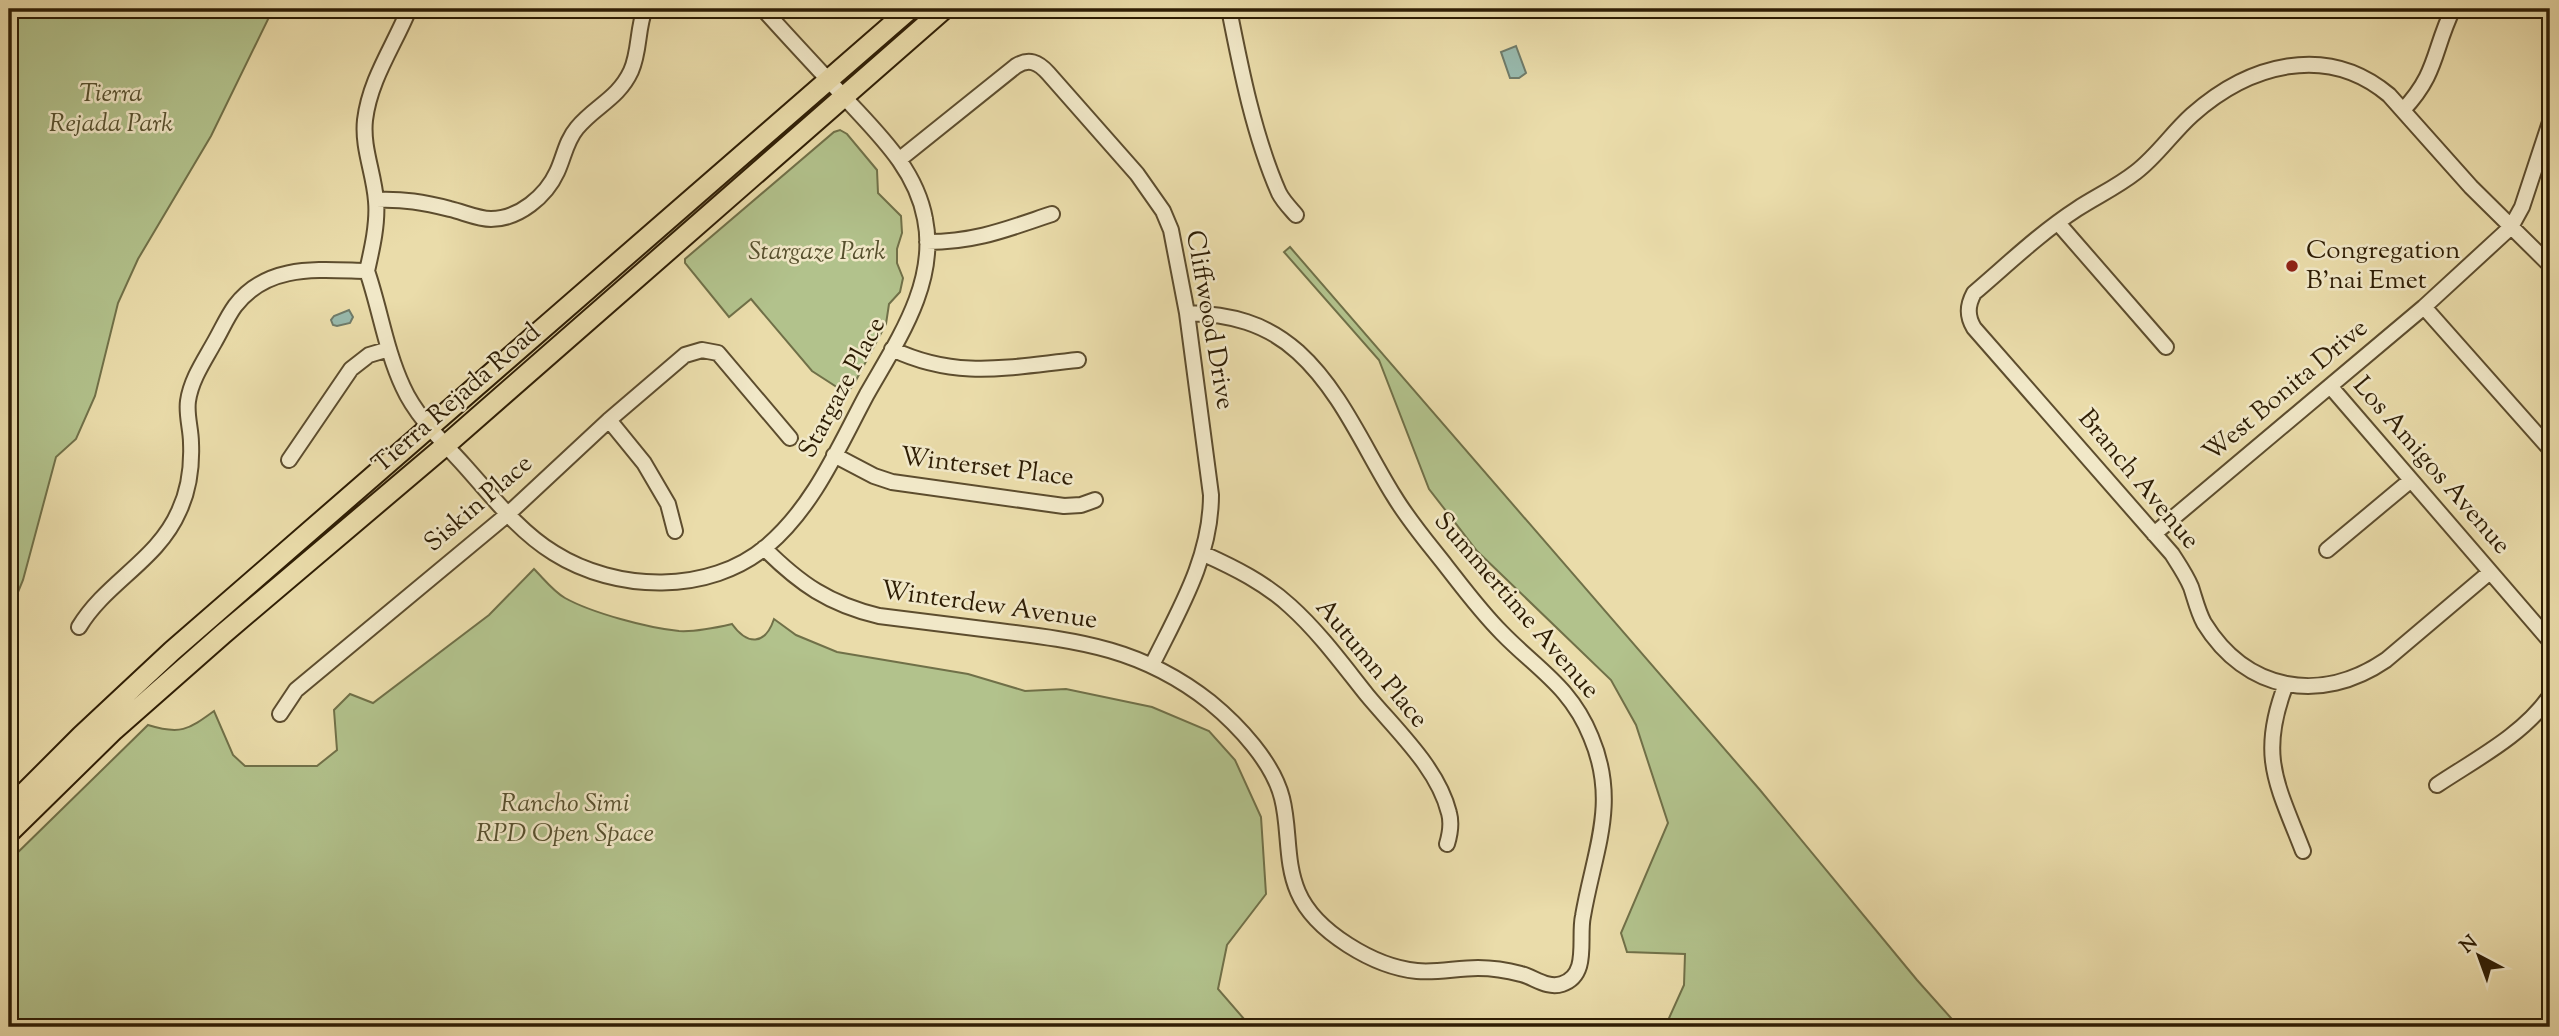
<svg xmlns="http://www.w3.org/2000/svg" width="2559" height="1036" font-family="'Sorts Mill Goudy',serif">
  <style>
    .green { fill: #b2c28c; stroke: #707048; stroke-width: 2 }
    .water { fill: #98baae; stroke: #6e7b6a; stroke-width: 2 }
    .lines { fill: none; stroke-linecap: round; stroke-linejoin: round }
    .minor-casing { stroke: #5d4d2e; stroke-width: 18 }
    .major-casing { stroke: #2e1d04; stroke-width: 23 }
    .minor { stroke: #f1e8c8; stroke-width: 14 }
    .major { stroke: #eadcaa; stroke-width: 19 }
    .poi-dot { fill: #8f2418; stroke: #f1e8c8; stroke-width: 2.5 }
    .labels { text-anchor: middle; dominant-baseline: central; stroke-width: 5; stroke-linejoin: round; paint-order: stroke }
    .park-label { font-size: 26px; font-style: italic; fill: #564f2d; stroke: #f1e8c8 }
    .poi-label { font-size: 26px; fill: #2e1d04; stroke: #f1e8c8; text-anchor: start }
    .street-label { font-size: 26px; fill: #2e1d04; stroke: #f1e8c8 }
  </style>
  <rect width="100%" height="100%" fill="#eadcaa"/>
  <filter id="stains"><feTurbulence type="fractalNoise" baseFrequency=".00286" numOctaves="4"/><feColorMatrix values="0 0 0 0 .2 0 0 0 0 .09 0 0 0 0 .02 0 0 0 .5 -.17"/></filter>
  <radialGradient id="worn" r=".72"><stop offset=".6" stop-color="#630" stop-opacity="0"/><stop offset="1" stop-color="#630" stop-opacity=".3"/></radialGradient>
  <path class="green" d="M 9,9 L 273,9 L 211,136 L 138,259 L 118,303 L 95,396 L 76,439 L 56,457 L 23,580 L 9,614 Z
    M 840,130 L 847,134 L 877,170 L 878,193 L 901,216 L 902,233 L 897,249 L 897,263 L 903,278 L 900,292 L 889,304 L 886,324 L 853,386 L 846,393 L 812,371 L 751,299 L 729,317 L 685,263 L 685,259 L 834,132 Z
    M 1290,247 L 1760,790 L 1917,980 L 1959,1027 L 1665,1027 L 1684,985 L 1685,954 L 1627,952 L 1621,933 L 1668,823 L 1636,725 L 1611,680 L 1477,551 L 1429,489 L 1379,360 L 1284,252 Z
    M 534,569 C 544,579 553,591 565,598 C 592,613 648,628 679,631 C 696,632 715,628 732,624 C 747,645 765,646 774,619 L 796,635 L 837,652 L 968,674 L 1025,691 L 1066,689 L 1152,707 L 1209,731 L 1235,760 L 1261,817 L 1266,894 L 1227,945 L 1218,989 L 1251,1027 L 9,1027 L 9,861 L 148,725 C 180,735 188,730 214,711 L 233,755 L 245,766 L 317,766 L 337,750 L 334,710 L 350,694 L 373,703 L 489,615 Z"/>
  <path class="water" d="M 1516,46 L 1526,73 L 1519,78 L 1510,78 L 1501,52 Z
    M 349,310 L 353,317 L 350,323 L 337,326 L 333,325 L 331,320 L 334,316 Z"/>
  <g class="lines">
    <g class="minor-casing">
      <path id="minor" d="M 1229,9 C 1241,70 1254,136 1279,193 C 1283,201 1290,208 1296,215
        M 2403,110 C 2438,73 2433,50 2453,9
        M 900,159 L 1016,66 C 1029,58 1038,62 1048,73 L 1137,174 L 1163,211 L 1171,230 L 1187,313 L 1211,495 C 1211,558 1179,610 1152,665
        M 376,200 C 404,199 423,202 450,209 C 463,212 478,219 491,219 C 519,219 546,196 557,172 C 564,157 566,141 577,128 C 595,106 618,99 631,71 C 640,51 637,29 645,9
        M 2058,223 L 2166,347
        M 927,242 C 976,242 1007,229 1052,214
        M 367,271 C 380,309 386,351 403,387 C 416,416 442,441 463,464 C 491,495 518,531 554,553 C 616,592 709,595 767,546 C 814,506 838,448 867,394 C 897,341 938,283 925,219 C 916,169 878,134 846,99 C 818,69 790,39 763,9
        M 367,271 C 372,249 378,223 376,201 C 374,173 362,148 365,120 C 370,79 394,46 409,9
        M 2424,307 L 2550,449
        M 892,349 C 957,380 1009,367 1078,360
        M 2330,386 L 2550,641
        M 609,420 L 644,463 L 668,504 L 675,531
        M 834,455 L 874,476 L 892,482 L 1064,506 L 1081,505 L 1095,500
        M 289,460 L 351,369 L 369,355 L 389,349
        M 2154,534 L 2424,307 L 2511,227 L 2522,207 L 2550,122
        M 764,548 C 800,584 829,604 879,616 C 919,621 959,626 999,631 C 1081,641 1143,649 1210,702 C 1238,725 1273,762 1282,798 C 1290,829 1285,862 1298,892 C 1315,932 1375,967 1417,971 C 1437,973 1457,968 1478,968 C 1492,968 1506,970 1521,974 C 1534,977 1547,989 1562,984 C 1590,975 1578,938 1583,916 C 1594,851 1619,803 1591,737 C 1571,687 1537,669 1502,633 C 1481,612 1464,589 1446,566 C 1428,543 1409,521 1394,496 C 1364,448 1341,391 1298,352 C 1266,323 1230,314 1187,313
        M 2327,550 L 2411,480
        M 1204,554 C 1235,568 1265,583 1290,606 C 1319,632 1343,665 1367,695 C 1396,730 1438,768 1449,813 C 1452,824 1450,834 1447,844
        M 2490,572 L 2386,660 C 2320,705 2246,691 2204,623 C 2198,612 2195,599 2191,587 C 2186,575 2179,565 2172,554 L 1974,328 C 1967,316 1967,306 1974,293 C 2008,264 2040,233 2077,209 C 2097,196 2117,187 2136,172 C 2157,156 2172,133 2192,115 C 2248,65 2326,42 2389,95 L 2471,187 L 2550,265
        M 79,627 C 106,582 158,560 179,511 C 189,490 192,466 191,443 C 191,429 186,415 188,401 C 191,380 204,361 214,343 C 221,331 227,317 235,306 C 268,263 319,270 367,271
        M 2286,684 C 2258,756 2277,784 2303,851
        M 280,714 L 296,690 L 508,514 L 609,420 L 685,355 L 702,350 L 718,353 L 790,438
        M 2437,785 C 2476,759 2523,735 2550,696"/>
    </g>
    <g class="major-casing">
      <path id="major" d="M 9,808 L 81,736 L 172,651 L 910,9
        M 9,833 L 114,730 L 223,634 L 446,445 L 944,9"/>
    </g>
    <use href="#minor" class="minor"/>
    <use href="#major" class="major"/>
  </g>
  <circle class="poi-dot" cx="2292" cy="266" r="7"/>
  <g class="labels">
    <g class="park-label">
      <text x="111" y="94">Tierra<tspan x="111" dy="30">Rejada Park</tspan></text>
      <text x="817" y="252">Stargaze Park</text>
      <text x="565" y="804">Rancho Simi<tspan x="565" dy="30">RPD Open Space</tspan></text>
    </g>
    <g class="poi-label">
      <text x="2306" y="251">Congregation<tspan x="2306" dy="30">B'nai Emet</tspan></text>
    </g>
    <g class="street-label">
      <text transform="translate(1209 320) rotate(80)">Cliffwood Drive</text>
      <text transform="translate(843 388) rotate(-62)">Stargaze Place</text>
      <text transform="translate(2286 391) rotate(-40)">West Bonita Drive</text>
      <text transform="translate(457 399) rotate(-41)">Tierra Rejada Road</text>
      <text transform="translate(2431 466) rotate(49)">Los Amigos Avenue</text>
      <text transform="translate(987 468) rotate(7)">Winterset Place</text>
      <text transform="translate(2138 480) rotate(50)">Branch Avenue</text>
      <text transform="translate(479 504) rotate(-41)">Siskin Place</text>
      <text transform="translate(989 606) rotate(8)">Winterdew Avenue</text>
      <text transform="translate(1516 606) rotate(49)">Summertime Avenue</text>
      <text transform="translate(1371 664) rotate(50)">Autumn Place</text>
    </g>
  </g>
  <rect width="2559" height="1036" fill="none" stroke="#eadcaa" stroke-width="35"/>
  <rect x="10" y="10" width="2538" height="1015" fill="none" stroke="#2e1d04" stroke-width="3.5"/>
  <rect x="18" y="18" width="2524" height="1001" fill="none" stroke="#2e1d04" stroke-width="2"/>
  <g transform="translate(2479 956) rotate(319)" stroke="#f1e8c8" stroke-width="5" paint-order="stroke">
  <path d="M0-5L12 26L0 18L-12 26Z" fill="#2e1d04"/>
  <text y="-10" font-size="19" font-weight="bold" text-anchor="middle" fill="#2e1d04">N</text>
  </g>
  <rect width="100%" height="100%" filter="url(#stains)"/>
  <rect width="100%" height="100%" fill="url(#worn)"/>
</svg>
